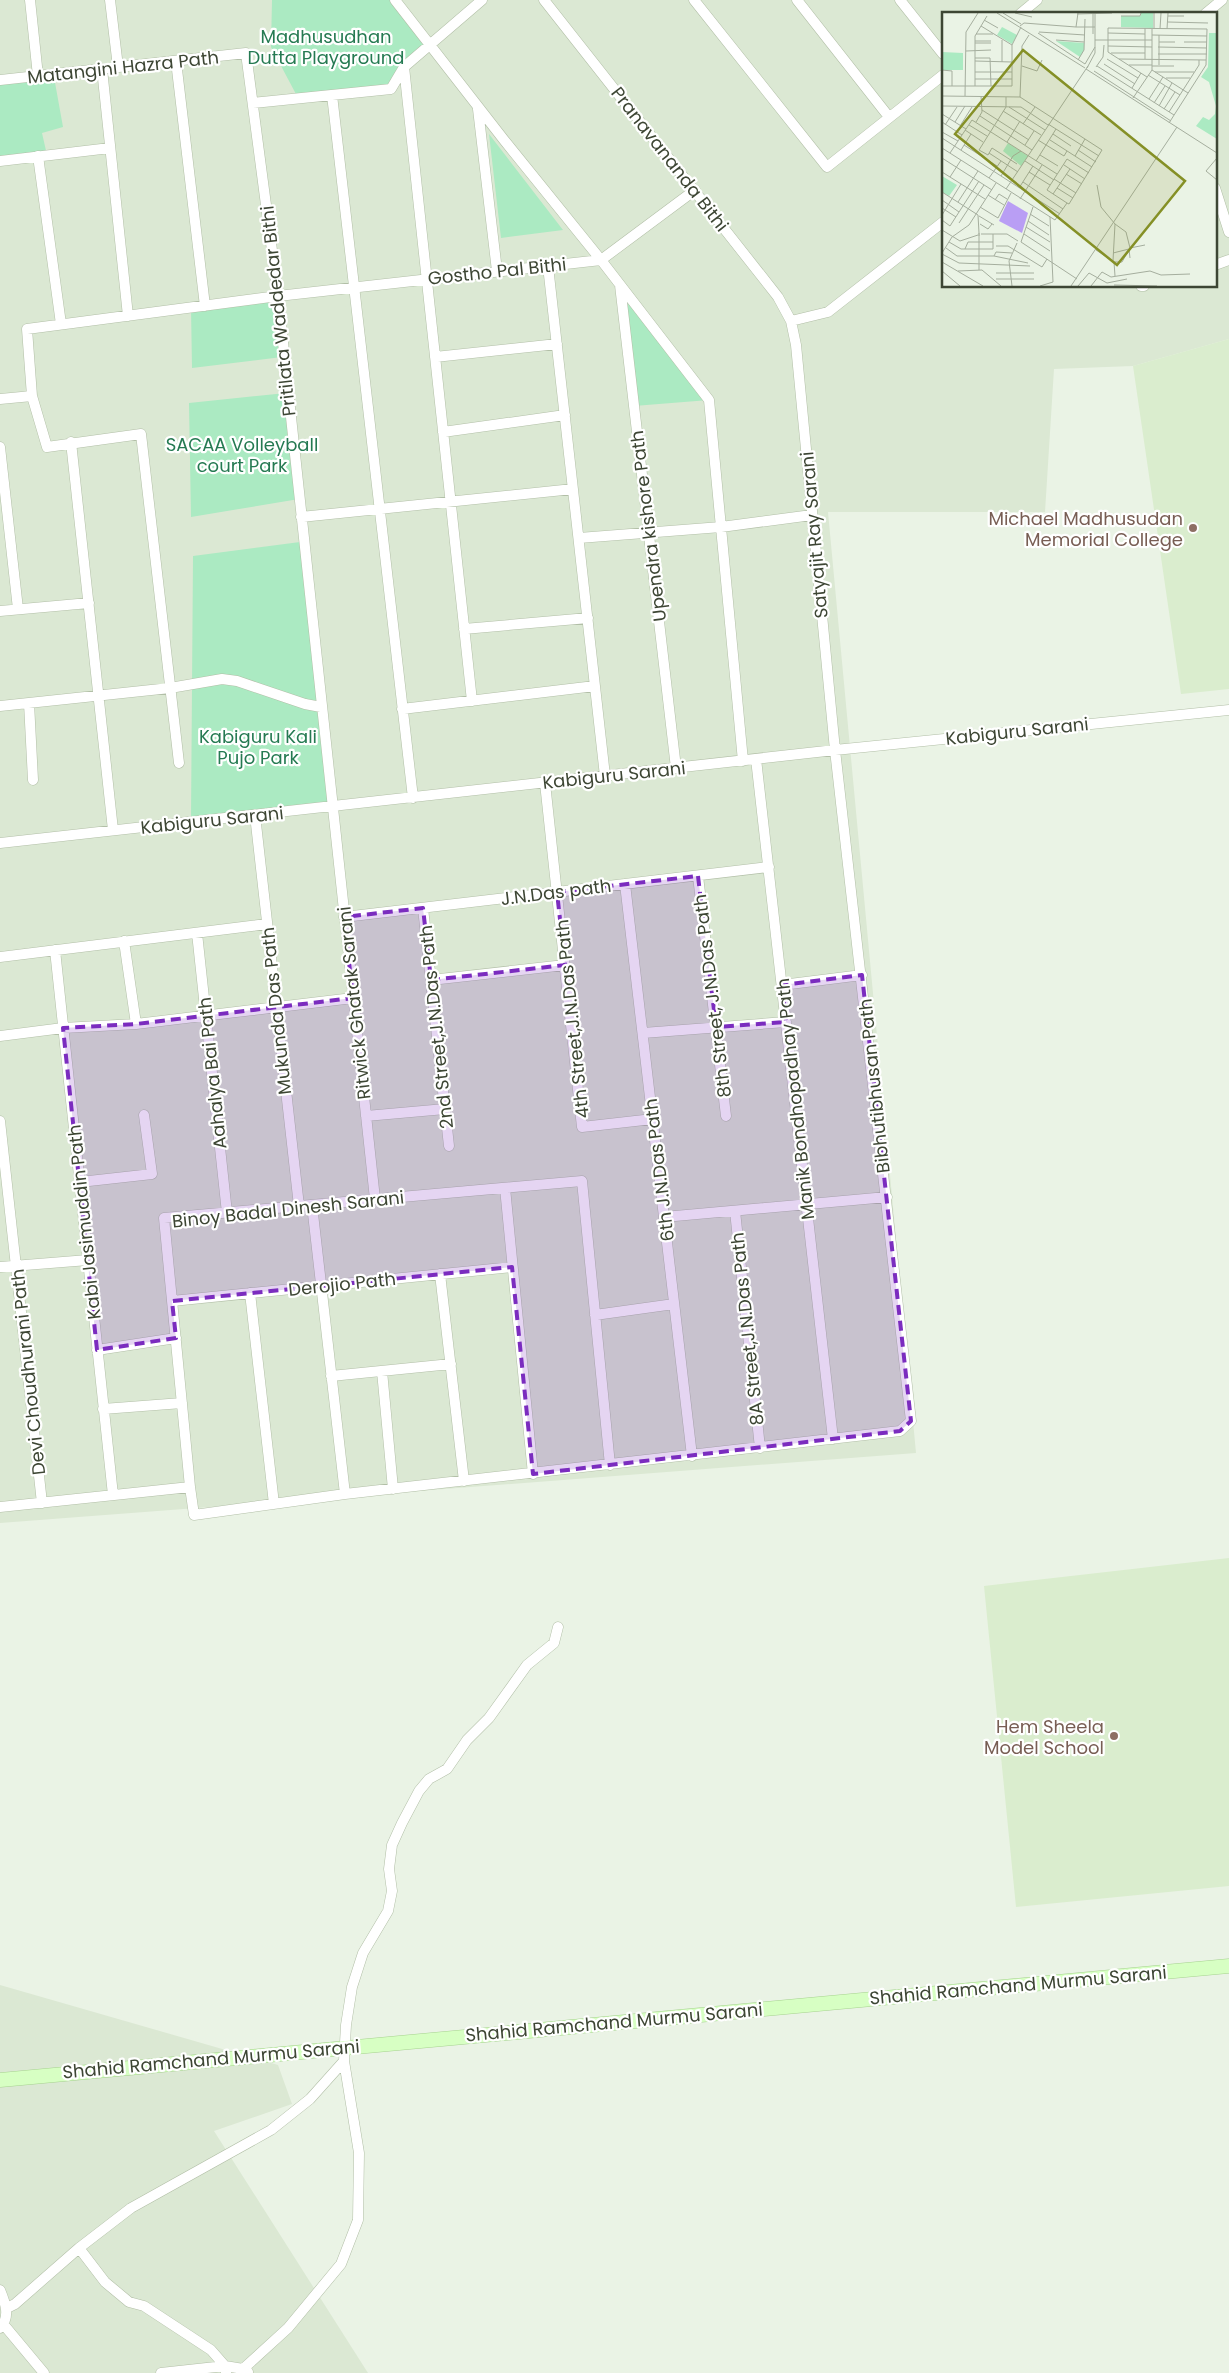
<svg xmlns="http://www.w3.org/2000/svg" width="1229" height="2373" font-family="Poppins,sans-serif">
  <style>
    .residential { fill: #dbe8d3; fill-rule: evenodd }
    .education { fill: #daedce }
    .green { fill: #abeac2 }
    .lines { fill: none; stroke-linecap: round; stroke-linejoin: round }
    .street-casing { stroke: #b2bfa7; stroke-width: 11 }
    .secondary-casing { stroke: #a7d290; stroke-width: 15 }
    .street { stroke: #fff; stroke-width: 10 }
    .secondary { stroke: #d7ffc3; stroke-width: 14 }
    .marked { fill: #7b2cbf; fill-opacity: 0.2; stroke: #7b2cbf; stroke-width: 4; stroke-dasharray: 10 6; stroke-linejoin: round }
    .education-dot { fill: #8d6e63; stroke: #fff; stroke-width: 2 }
    .labels { text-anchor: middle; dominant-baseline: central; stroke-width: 4.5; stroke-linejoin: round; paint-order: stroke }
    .park-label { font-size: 18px; fill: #257a52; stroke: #fff }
    .street-label { font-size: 18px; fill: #3d4634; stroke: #fff }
    .education-label { font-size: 18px; fill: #785e54; stroke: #fff; text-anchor: end }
    .inset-road { fill: none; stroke: #a5ae9e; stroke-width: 1 }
    .view { fill: #859026; fill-opacity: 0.15; stroke: #859026; stroke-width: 2.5 }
    .inset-edge { fill: none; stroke: #3d4634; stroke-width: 2.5 }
  </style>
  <rect width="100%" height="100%" fill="#eaf3e5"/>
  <path class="residential" d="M 0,0 L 1229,0 L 1229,339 L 1133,366 L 1054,369 L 1045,512 L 828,512 L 916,1453 L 0,1523 ZM 943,14 L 1215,14 L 1215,286 L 943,286 Z
    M 0,1985 L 278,2065 L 292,2104 L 214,2131 L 368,2373 L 0,2373 Z"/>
  <path class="education" d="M 1229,339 L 1229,689 L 1181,694 L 1133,366 Z
    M 1229,1558 L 1229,1886 L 1016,1907 L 984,1586 Z"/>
  <path class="green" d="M 272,0 L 391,0 L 427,46 L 386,90 L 297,96 L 271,47 Z
    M 54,77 L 63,127 L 42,133 L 47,155 L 0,161 L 0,81 Z
    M 489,134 L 563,230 L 501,238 Z
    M 625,292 L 709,400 L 634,406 Z
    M 275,298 L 282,357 L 192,368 L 191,308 Z
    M 286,393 L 299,499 L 191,517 L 189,403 Z
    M 300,542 L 332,807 L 191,819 L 193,556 Z"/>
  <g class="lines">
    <g class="street-casing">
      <path id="street" d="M 30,0 L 38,76
        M 110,0 L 118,67
        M 395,0 L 504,140 L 601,260 L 709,400 L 743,761
        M 694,0 L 827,167 L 943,75
        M 797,0 L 889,117
        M 900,0 L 943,54
        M 1020,14 L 1037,0
        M 1205,14 L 1222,0
        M 176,61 L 205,306
        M 404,67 L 472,701
        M 102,69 L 128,316
        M 0,80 L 246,53 L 278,296 L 375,1199
        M 332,95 L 413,798
        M 253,103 L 391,89 L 404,67 L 482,0
        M 478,109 L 497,271
        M 38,156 L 61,324
        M 0,161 L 110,148
        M 1215,188 L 1229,232
        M 1215,265 L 1229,260
        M 548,266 L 605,776
        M 620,285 L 676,768
        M 1141,286 L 1144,286
        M 791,321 L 828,312 L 943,222
        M 435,357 L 557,344
        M 0,399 L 32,396
        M 443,432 L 565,415
        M 71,442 L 113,830
        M 0,447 L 18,609
        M 301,517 L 573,489
        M 579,538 L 721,527 L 812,515
        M 0,611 L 89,603
        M 464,629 L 588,618
        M 29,703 L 33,780
        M 0,706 L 170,688 L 222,679 L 237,681 L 305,704 L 321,707
        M 402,709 L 595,686
        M 756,759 L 833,1439
        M 179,763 L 141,434 L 47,447 L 32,396 L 27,329 L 278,296 L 601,260 L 695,190
        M 545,783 L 582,1127 L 653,1119
        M 255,815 L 299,1206
        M 0,843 L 835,750 L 1229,710
        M 698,876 L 726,1116
        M 625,884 L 692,1456
        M 423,908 L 449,1146
        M 344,917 L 769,867
        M 197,933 L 227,1213
        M 124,941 L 136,1024
        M 55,950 L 113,1495
        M 0,957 L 267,924
        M 431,980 L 565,965
        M 782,985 L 862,975
        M 643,1033 L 786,1022
        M 0,1036 L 63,1028 L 136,1024 L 353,998
        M 366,1116 L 445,1109
        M 0,1121 L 42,1503
        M 80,1182 L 152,1174 L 144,1115
        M 505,1188 L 533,1474
        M 312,1205 L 345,1494
        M 735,1211 L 760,1448
        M 664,1217 L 887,1197
        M 0,1267 L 88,1260
        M 440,1274 L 464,1481
        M 250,1293 L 274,1504
        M 172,1301 L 512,1267
        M 595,1315 L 674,1304
        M 97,1350 L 176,1338
        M 382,1371 L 393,1489
        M 331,1376 L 451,1364
        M 103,1409 L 182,1403
        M 190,1487 L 194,1515 L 345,1494 L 900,1431 L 911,1421 L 835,750 L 796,345 L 791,321 L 778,297 L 544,0
        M 0,1507 L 190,1487 L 164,1218 L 582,1181 L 610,1465
        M 79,2248 L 105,2282 L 129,2302 L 144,2306 L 211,2350 L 225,2366 L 226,2373
        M 0,2290 C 5,2302 11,2317 0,2328
        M 7,2308 L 15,2304 L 79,2248 L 131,2208 L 271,2130 L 310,2099 L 344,2061 L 346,2025 L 352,1987 L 363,1953 L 388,1911 L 392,1891 L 389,1869 L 392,1845 L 402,1823 L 419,1791 L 429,1779 L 447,1769 L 467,1740 L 489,1718 L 527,1665 L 554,1643 L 558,1627
        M 4,2325 L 44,2373
        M 243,2369 L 288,2328 L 341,2264 L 358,2220 L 359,2153 L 344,2061
        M 161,2373 L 225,2366 L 243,2369 L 248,2372"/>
    </g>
    <g class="secondary-casing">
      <path id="secondary" d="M 0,2080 L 1229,1966"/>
    </g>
    <use href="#street" class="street"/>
    <use href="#secondary" class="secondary"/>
  </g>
  <path class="marked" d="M 698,876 L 716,1027 L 786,1022 L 782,985 L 862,975 L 911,1421 L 900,1431 L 533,1474 L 512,1267 L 172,1301 L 176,1338 L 97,1350 L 63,1028 L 136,1024 L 353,998 L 344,917 L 423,908 L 431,980 L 565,965 L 557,892 Z"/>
  <g class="education-dot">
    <circle cx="1193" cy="528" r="5"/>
    <circle cx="1114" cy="1736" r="5"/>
  </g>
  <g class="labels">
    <g class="park-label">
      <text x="326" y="36">Madhusudhan<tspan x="326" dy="21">Dutta Playground</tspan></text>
      <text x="242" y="444">SACAA Volleyball<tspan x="242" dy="21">court Park</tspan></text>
      <text x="258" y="736">Kabiguru Kali<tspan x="258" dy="21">Pujo Park</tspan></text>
    </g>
    <g class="street-label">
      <text transform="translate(123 67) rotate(-6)">Matangini Hazra Path</text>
      <text transform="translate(670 159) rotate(52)">Pranavananda Bithi</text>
      <text transform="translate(497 271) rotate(-6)">Gostho Pal Bithi</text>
      <text transform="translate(278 311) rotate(-96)">Pritilata Waddedar Bithi</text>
      <text transform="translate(648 526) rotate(-97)">Upendra kishore Path</text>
      <text transform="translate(814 535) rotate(-95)">Satyajit Ray Sarani</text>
      <text transform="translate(1017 731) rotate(-6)">Kabiguru Sarani</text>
      <text transform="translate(614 775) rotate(-6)">Kabiguru Sarani</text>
      <text transform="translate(212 820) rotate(-6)">Kabiguru Sarani</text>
      <text transform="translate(556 892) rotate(-7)">J.N.Das path</text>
      <text transform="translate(712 996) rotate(-97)">8th Street, J.N.Das Path</text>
      <text transform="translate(354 1003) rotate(-96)">Ritwick Ghatak Sarani</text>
      <text transform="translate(276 1011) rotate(-96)">Mukunda Das Path</text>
      <text transform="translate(572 1019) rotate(-96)">4th Street,J.N.Das Path</text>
      <text transform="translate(436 1027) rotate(-96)">2nd Street,J.N.Das Path</text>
      <text transform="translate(212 1073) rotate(-96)">Aahalya Bai Path</text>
      <text transform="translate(874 1086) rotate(-96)">Bibhutibhusan Path</text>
      <text transform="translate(795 1099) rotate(-96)">Manik Bondhopadhay Path</text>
      <text transform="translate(659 1170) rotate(-97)">6th J.N.Das Path</text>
      <text transform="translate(288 1209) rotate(-6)">Binoy Badal Dinesh Sarani</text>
      <text transform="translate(84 1222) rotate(-96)">Kabi Jasimuddin Path</text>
      <text transform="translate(342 1284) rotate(-6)">Derojio Path</text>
      <text transform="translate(747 1329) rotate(-96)">8A Street,J.N.Das Path</text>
      <text transform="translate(28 1372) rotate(-96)">Devi Choudhurani Path</text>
      <text transform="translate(1018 1985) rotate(-5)">Shahid Ramchand Murmu Sarani</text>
      <text transform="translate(614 2022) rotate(-5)">Shahid Ramchand Murmu Sarani</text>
      <text transform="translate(211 2059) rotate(-5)">Shahid Ramchand Murmu Sarani</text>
    </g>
    <g class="education-label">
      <text x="1183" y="518">Michael Madhusudan<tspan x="1183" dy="21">Memorial College</tspan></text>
      <text x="1104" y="1726">Hem Sheela<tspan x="1104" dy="21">Model School</tspan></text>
    </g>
  </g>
  <g transform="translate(942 12)">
    <rect width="275" height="275" fill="#eaf3e5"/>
    <path d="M 199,1 L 211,1 L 211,16 L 179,15 L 179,4 L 199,4 ZM 60,15 L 75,23 L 70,32 L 55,23 ZM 267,21 L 275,21 L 275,127 L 254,114 L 261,105 L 267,108 L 273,102 L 274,94 L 267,70 L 259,65 L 266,55 ZM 114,29 L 142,31 L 142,38 L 138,45 ZM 0,40 L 21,41 L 21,58 L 0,58 ZM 66,131 L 86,144 L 79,154 L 61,139 ZM 0,164 L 15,173 L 7,184 L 0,180 Z" fill="#abeac2"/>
    <path d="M 66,189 L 86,201 L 80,221 L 57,209 Z" fill="#b99ef4"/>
    <path class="inset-road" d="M 55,1 L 143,56M 61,1 L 79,12M 73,1 L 90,5M 135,2 L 170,1M 179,4 L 198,4 L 199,1M 226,4 L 242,4M 42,8 L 56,16M 226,10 L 266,11M 39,14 L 70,33M 78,14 L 82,11 L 134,15 L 136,1M 134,15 L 153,15M 212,17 L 212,1M 218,17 L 219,1M 225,17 L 226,1M 97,20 L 143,23M 96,21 L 143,52 L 153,35M 166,21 L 203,22M 34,22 L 51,22M 151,22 L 151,1M 210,23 L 265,24M 217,23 L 217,53M 114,28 L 142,30M 153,28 L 210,28M 33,29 L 49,29M 217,30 L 233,30M 242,30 L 265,30M 33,31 L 49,31M 166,34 L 210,35M 216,35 L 265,36M 24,39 L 49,38M 169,41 L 203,41M 216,42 L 265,42M 33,46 L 48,46 L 49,74M 165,47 L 196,66M 177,47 L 264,48M 203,47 L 203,16M 136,48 L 142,38 L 143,7M 33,49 L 70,50M 60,50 L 60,28M 162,52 L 193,72M 187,53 L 210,53M 80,54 L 95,59 L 100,48M 155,54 L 232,103M 210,54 L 232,54M 154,55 L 161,45 L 162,33M 145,56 L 153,41 L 153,1M 144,57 L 275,141M 0,58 L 10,59 L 10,74M 210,58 L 246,81M 152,59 L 229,109M 33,60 L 70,60M 213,60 L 252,60M 206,63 L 238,83M 205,65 L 166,40 L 166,16 L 265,17 L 264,53 L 227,111M 224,66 L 248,66M 33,67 L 70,67M 0,74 L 70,74 L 70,33 L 79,15M 33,74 L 33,24 L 45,4M 190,76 L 199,61M 0,84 L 78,85 L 160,138 L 127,192 L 125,191M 23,84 L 24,20 L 36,1M 64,85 L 64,95 L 37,138 L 46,143 L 50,136 L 75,152M 78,85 L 80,34 L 87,23M 191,86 L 210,58 L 210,17M 207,87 L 221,65M 212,91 L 223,74M 0,94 L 79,95 L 106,113M 217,94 L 230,71M 67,95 L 103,118M 222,97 L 233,80M 40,98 L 87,128M 61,99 L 99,123M 227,100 L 257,53 L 257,48M 0,102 L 24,117M 38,104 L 90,138M 0,110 L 20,123M 13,110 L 23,94M 34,110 L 40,100 L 39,84M 81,112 L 93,95M 106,112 L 157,144M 3,113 L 15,95M 27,113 L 45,124M 18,114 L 30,95M 23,118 L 41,130M 0,120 L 16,129M 111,122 L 129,134M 0,126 L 118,202M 96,128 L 122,144 L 125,139M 108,128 L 150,155M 65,130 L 78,109M 22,133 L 55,154M 83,133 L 92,119M 0,136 L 113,208 L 125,191 L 105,178 L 125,147 L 147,161M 19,138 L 29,122M 136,138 L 154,150M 8,141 L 30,108 L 115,162M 47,141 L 76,160M 98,143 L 116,154M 133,144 L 143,127M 0,146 L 50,178M 275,146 L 264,159 L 275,168M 83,149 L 112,168M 94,149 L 114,117M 122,153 L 143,167M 0,160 L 43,187M 87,160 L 108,173M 124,162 L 140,172M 59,164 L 71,144 L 79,139M 8,165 L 19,148M 47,166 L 59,149M 112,167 L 134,181M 81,170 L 121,197M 155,173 L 159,195 L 173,212 L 171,249M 77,176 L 91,154M 115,176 L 131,186M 64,177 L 146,54M 0,180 L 36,203 L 37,221M 111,182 L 128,157M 46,183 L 62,193M 78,187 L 100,153M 0,188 L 17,200M 53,188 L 57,182 L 65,187M 16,190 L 36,159M 38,195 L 56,206 L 69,181M 0,196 L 14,205M 88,202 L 107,214M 0,203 L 19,172M 37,204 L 52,213M 0,208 L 8,214 L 37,169M 86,209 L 107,223M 17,211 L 42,173M 38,212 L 46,217 L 50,212M 173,212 L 184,220 L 188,236M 84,215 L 108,230M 0,218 L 18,229 L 36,223M 39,222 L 65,222 L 76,229M 82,222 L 108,239M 7,230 L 19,237 L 51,237 L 51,222M 79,230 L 135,267M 79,230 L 91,195M 54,234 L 66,234 L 100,255 L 105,247M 4,236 L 15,244 L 52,244M 23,237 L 26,230 L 51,230M 154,238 L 172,250 L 173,264M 0,241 L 10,225 L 27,213 L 54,171M 70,241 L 54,240 L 52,244 L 86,251M 171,241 L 187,237 L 188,246M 0,242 L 17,251 L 88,254M 0,250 L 41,274M 172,250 L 180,250 L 188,236 L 203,233M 37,258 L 37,221 L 37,224M 0,259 L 18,274M 16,259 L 40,258 L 59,274M 54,261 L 92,261M 54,267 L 92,267M 172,273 L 215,274M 70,274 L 67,249 L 75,231M 98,274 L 111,270 L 108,205M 129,274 L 235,115M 136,274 L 147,261 L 165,271 L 185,267M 149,274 L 160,260 L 169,265 L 208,259 L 219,263 L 248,262"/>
    <path class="view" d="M 81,38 L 243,169 L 175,253 L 13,122 Z"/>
    <rect width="275" height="275" class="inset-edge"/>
  </g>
</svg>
